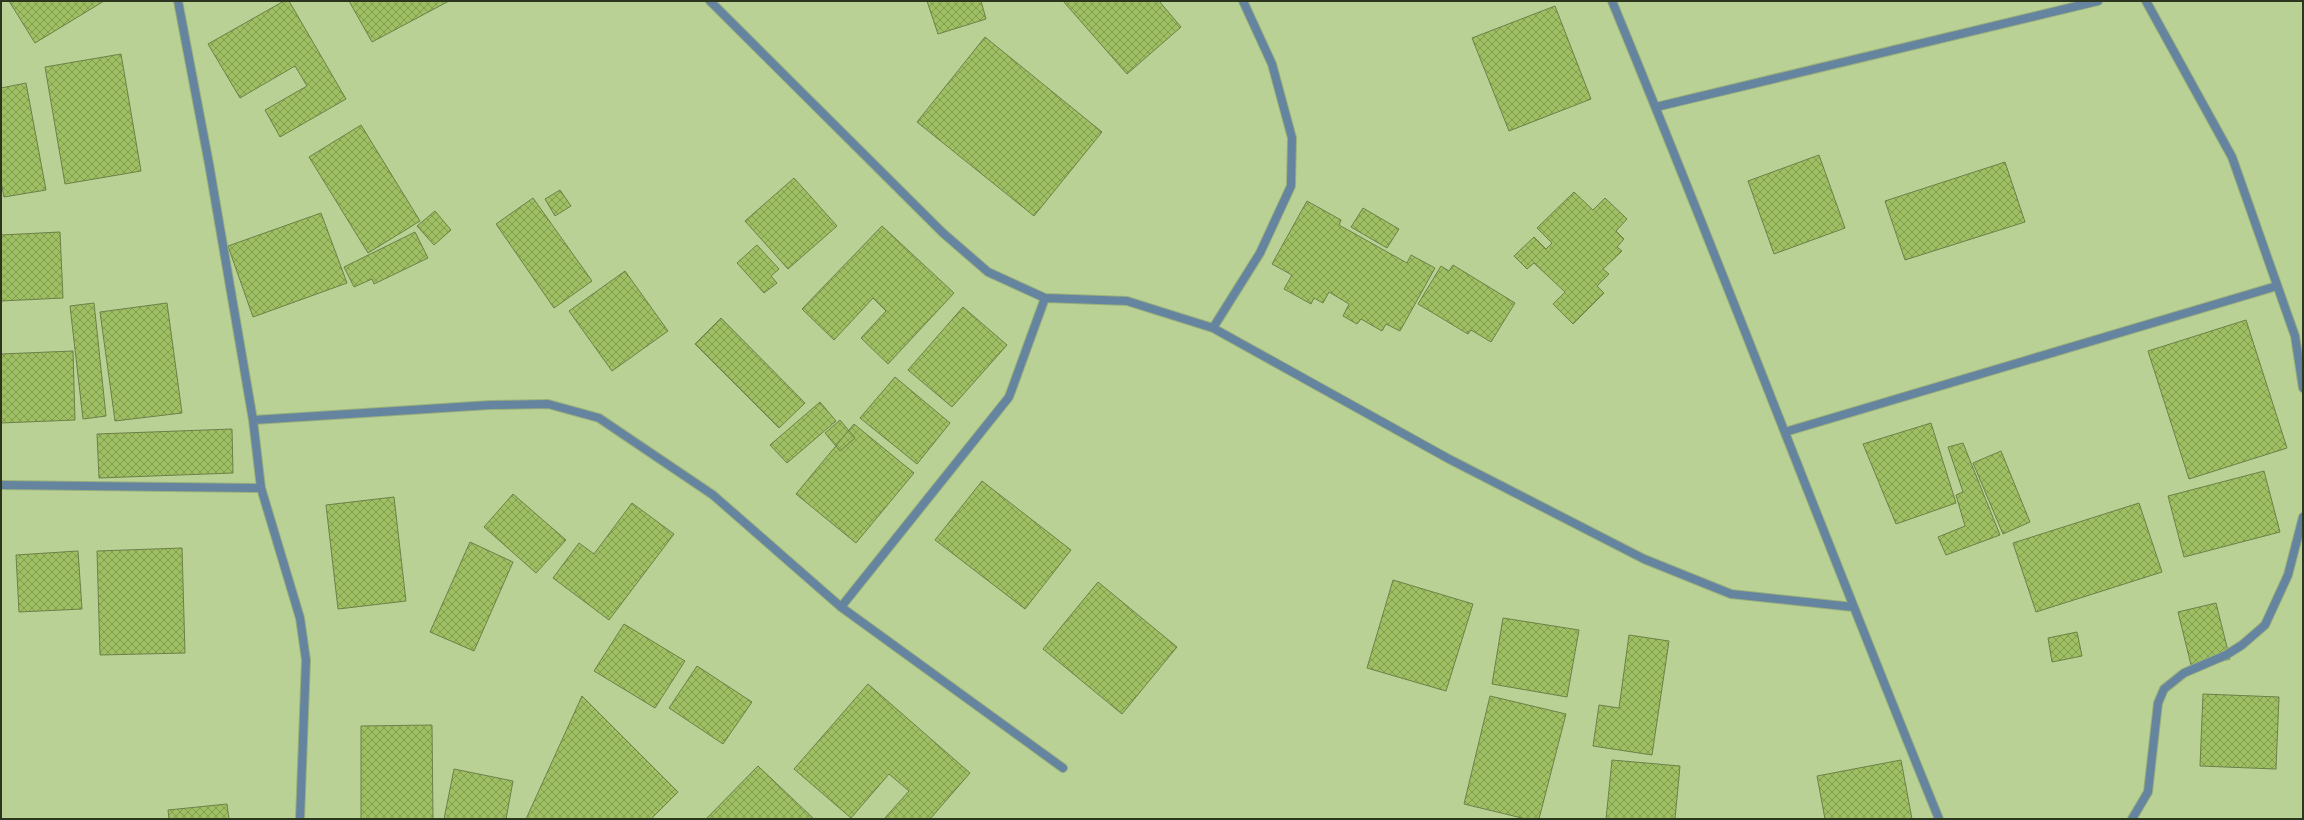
<svg xmlns="http://www.w3.org/2000/svg" width="2304" height="820" font-family="Commissioner,sans-serif">
  <style>
    .building { fill: url(#building-cross-hatch); stroke: #6c8148 }
    .lines { fill: none; stroke-linecap: round; stroke-linejoin: round }
    .street-casing { stroke: #9aaf7b; stroke-width: 10 }
    .street { stroke: #6484a0; stroke-width: 8 }
  </style>
  <defs>
    <pattern id="building-cross-hatch" width="8" height="8" patternUnits="userSpaceOnUse"><rect width="8" height="8" fill="#9ebf62"/><path d="M0 0l8 8M0 8l8-8" fill="none" stroke="#819c50"/></pattern>
  </defs>
  <rect width="100%" height="100%" fill="#b9d195"/>
  <path class="building" d="M 9,1 L 104,1 L 35,43 Z
    M 284,1 L 289,1 L 346,99 L 280,137 L 265,110 L 307,86 L 295,66 L 240,98 L 208,44 Z
    M 349,1 L 449,1 L 372,42 Z
    M 927,1 L 981,1 L 986,19 L 938,34 Z
    M 1063,1 L 1159,1 L 1181,27 L 1127,74 Z
    M 1555,6 L 1591,99 L 1509,131 L 1472,38 Z
    M 985,37 L 1102,132 L 1034,216 L 917,122 Z
    M 121,54 L 141,171 L 65,184 L 45,67 Z
    M 26,83 L 46,190 L 4,197 L 1,182 L 1,88 Z
    M 361,125 L 420,221 L 368,253 L 309,157 Z
    M 1819,155 L 1845,228 L 1774,254 L 1748,181 Z
    M 2005,162 L 2025,222 L 1905,260 L 1885,201 Z
    M 794,178 L 837,226 L 788,269 L 745,221 Z
    M 560,190 L 571,206 L 555,216 L 545,199 Z
    M 1574,192 L 1593,210 L 1605,198 L 1627,219 L 1616,231 L 1624,239 L 1617,247 L 1622,251 L 1603,269 L 1609,274 L 1597,286 L 1604,293 L 1573,324 L 1553,304 L 1565,292 L 1534,263 L 1527,269 L 1514,256 L 1534,237 L 1546,249 L 1552,243 L 1537,228 Z
    M 533,198 L 592,281 L 554,308 L 496,224 Z
    M 1307,201 L 1341,220 L 1339,225 L 1407,263 L 1411,255 L 1435,268 L 1400,331 L 1386,324 L 1382,331 L 1361,319 L 1357,324 L 1343,316 L 1349,304 L 1329,292 L 1323,303 L 1314,298 L 1311,304 L 1284,289 L 1292,275 L 1272,264 Z
    M 1363,208 L 1399,229 L 1387,248 L 1351,227 Z
    M 435,211 L 451,230 L 434,245 L 417,226 Z
    M 321,213 L 347,283 L 253,317 L 228,246 Z
    M 882,226 L 954,293 L 888,364 L 861,338 L 886,311 L 873,298 L 834,340 L 802,309 Z
    M 60,232 L 63,298 L 1,301 L 1,235 Z
    M 415,232 L 428,258 L 374,284 L 372,279 L 354,287 L 344,267 Z
    M 757,245 L 779,269 L 771,276 L 777,283 L 764,293 L 737,263 Z
    M 1453,265 L 1515,303 L 1491,342 L 1471,330 L 1468,334 L 1418,304 L 1441,266 L 1449,271 Z
    M 625,271 L 668,331 L 612,371 L 569,311 Z
    M 94,303 L 106,416 L 83,419 L 70,306 Z
    M 167,303 L 182,413 L 115,421 L 100,312 Z
    M 963,307 L 1007,345 L 952,407 L 908,370 Z
    M 721,318 L 805,403 L 779,428 L 695,344 Z
    M 2246,320 L 2287,448 L 2189,479 L 2148,351 Z
    M 73,351 L 75,420 L 1,423 L 1,354 Z
    M 895,377 L 950,423 L 917,464 L 860,418 Z
    M 820,402 L 836,421 L 787,463 L 770,445 Z
    M 840,420 L 855,438 L 840,451 L 825,433 Z
    M 1931,423 L 1956,503 L 1896,524 L 1863,444 Z
    M 854,424 L 914,473 L 856,543 L 796,494 Z
    M 232,429 L 233,473 L 99,478 L 97,434 Z
    M 1963,443 L 2000,535 L 1946,555 L 1938,537 L 1965,526 L 1956,495 L 1963,492 L 1948,447 Z
    M 2001,451 L 2030,522 L 2003,534 L 1973,463 Z
    M 2264,471 L 2280,532 L 2184,557 L 2168,496 Z
    M 982,481 L 1071,550 L 1025,609 L 935,540 Z
    M 513,494 L 566,540 L 536,573 L 484,527 Z
    M 394,497 L 406,601 L 338,609 L 326,505 Z
    M 632,503 L 674,534 L 609,620 L 553,578 L 579,543 L 594,554 Z
    M 2139,503 L 2162,572 L 2036,612 L 2013,543 Z
    M 470,542 L 513,562 L 474,651 L 430,632 Z
    M 182,548 L 185,653 L 100,655 L 97,551 Z
    M 78,551 L 82,609 L 19,612 L 16,555 Z
    M 1393,580 L 1473,604 L 1446,691 L 1367,668 Z
    M 1098,582 L 1177,647 L 1122,714 L 1043,649 Z
    M 2216,603 L 2230,659 L 2192,669 L 2178,612 Z
    M 1503,618 L 1579,630 L 1567,697 L 1492,684 Z
    M 624,624 L 685,661 L 655,708 L 594,671 Z
    M 2077,632 L 2082,656 L 2052,662 L 2048,638 Z
    M 1629,635 L 1669,641 L 1652,755 L 1593,746 L 1599,705 L 1619,708 Z
    M 697,666 L 752,702 L 723,744 L 669,708 Z
    M 868,684 L 970,773 L 930,819 L 884,819 L 909,791 L 889,774 L 851,818 L 794,769 Z
    M 2203,694 L 2279,697 L 2276,769 L 2200,766 Z
    M 582,696 L 678,792 L 651,819 L 526,819 Z
    M 1490,696 L 1566,714 L 1539,819 L 1526,819 L 1464,804 Z
    M 432,725 L 433,819 L 361,819 L 361,726 Z
    M 1612,760 L 1680,766 L 1675,819 L 1606,819 Z
    M 1901,760 L 1912,819 L 1825,819 L 1817,776 Z
    M 758,766 L 814,819 L 706,819 Z
    M 454,769 L 513,781 L 506,819 L 444,819 Z
    M 227,804 L 229,819 L 169,819 L 168,810 Z"/>
  <g class="lines">
    <g class="street-casing">
      <path id="street" d="M 178,1 L 209,164 L 253,420 L 261,488 L 300,618 L 306,660 L 300,819
        M 710,1 L 943,233 L 988,272 L 1045,298 L 1127,301 L 1213,328 L 1449,459 L 1644,559 L 1731,594 L 1853,607
        M 1612,1 C 1724,272 1828,547 1939,819
        M 2146,1 L 2232,157 L 2295,336 L 2303,388
        M 1656,107 L 2098,1
        M 1213,328 L 1260,253 L 1291,186 L 1292,138 L 1272,64 L 1243,1
        M 253,420 L 490,405 L 548,404 L 599,418 L 713,495 L 841,607 L 1063,768
        M 1785,432 L 2277,286
        M 1,485 L 261,488
        M 841,607 L 1009,397 L 1045,298
        M 2132,819 L 2148,792 L 2158,703 L 2164,689 L 2184,673 L 2226,655 L 2242,645 L 2265,625 L 2288,575 L 2303,517"/>
    </g>
    <use href="#street" class="street"/>
  </g>
  <rect width="2304" height="820" fill="none" stroke="#2c351d" stroke-width="4"/>
</svg>
